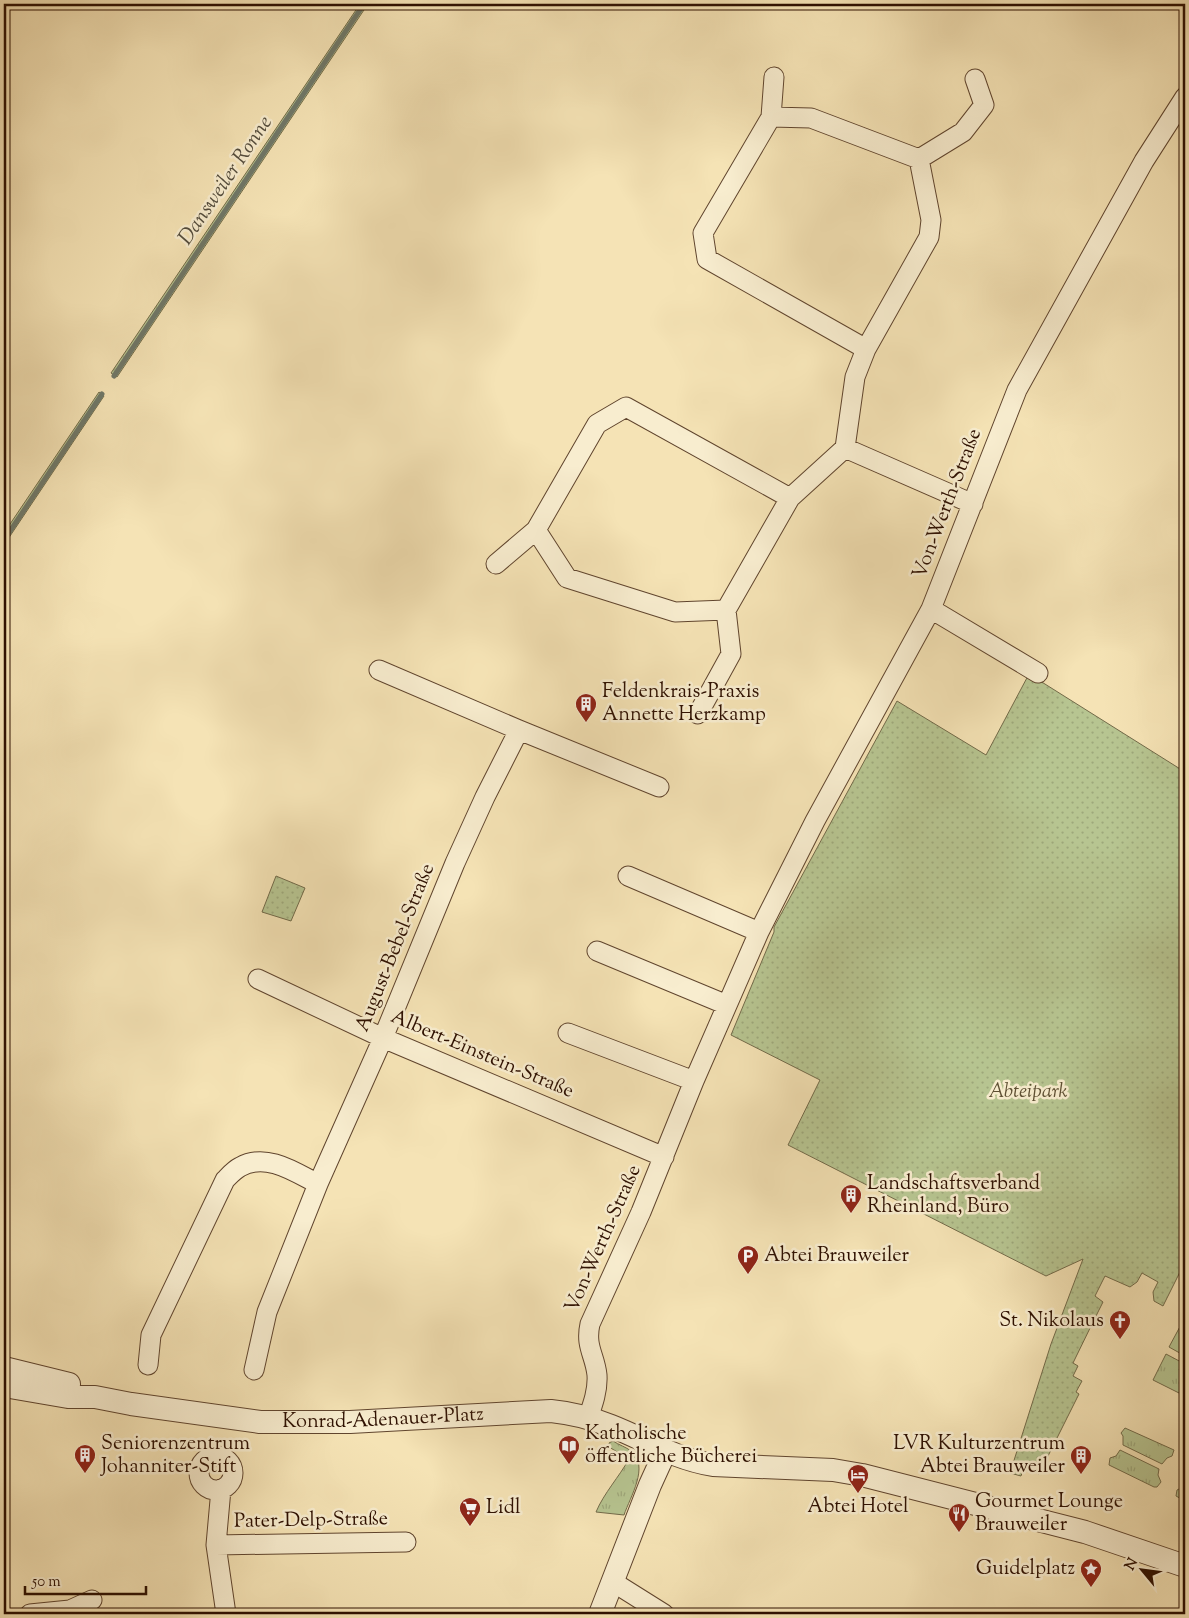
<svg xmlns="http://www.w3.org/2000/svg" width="1189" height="1618" font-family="'Sorts Mill Goudy',serif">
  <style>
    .grass { fill: url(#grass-tufts); stroke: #726a49 }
    .park { fill: url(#park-dots); stroke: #726a49 }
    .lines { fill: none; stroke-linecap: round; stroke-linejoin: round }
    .stream { stroke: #707868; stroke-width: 5 }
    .minor-casing { stroke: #60452e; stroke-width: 21 }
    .tertiary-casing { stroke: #60452e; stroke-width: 24 }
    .minor { stroke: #f8edcf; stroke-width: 19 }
    .tertiary { stroke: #f8edcf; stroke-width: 22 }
    .labels { text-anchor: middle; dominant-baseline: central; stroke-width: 5; stroke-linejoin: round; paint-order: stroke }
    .street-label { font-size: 20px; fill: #2e1001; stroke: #f8edcf }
    .poi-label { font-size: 20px; fill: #2e1001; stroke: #f8edcf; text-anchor: start }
    .park-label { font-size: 20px; font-style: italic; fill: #5e4f33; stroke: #f8edcf }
    .water-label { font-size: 21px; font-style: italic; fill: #544d3d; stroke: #f8edcf }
  </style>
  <defs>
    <pattern id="grass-tufts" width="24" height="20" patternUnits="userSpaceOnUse" patternTransform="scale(1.25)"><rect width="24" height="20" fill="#b7c591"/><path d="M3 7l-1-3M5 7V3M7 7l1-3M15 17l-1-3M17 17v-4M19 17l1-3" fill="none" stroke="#9ea87b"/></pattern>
    <pattern id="park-dots" width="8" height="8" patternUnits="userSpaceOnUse" patternTransform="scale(1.25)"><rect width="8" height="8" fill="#b7c591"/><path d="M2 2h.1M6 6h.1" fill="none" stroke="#9ea87b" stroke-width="1.8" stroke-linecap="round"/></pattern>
  </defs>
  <rect width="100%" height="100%" fill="#f5e3b5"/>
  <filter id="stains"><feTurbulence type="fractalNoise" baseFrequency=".004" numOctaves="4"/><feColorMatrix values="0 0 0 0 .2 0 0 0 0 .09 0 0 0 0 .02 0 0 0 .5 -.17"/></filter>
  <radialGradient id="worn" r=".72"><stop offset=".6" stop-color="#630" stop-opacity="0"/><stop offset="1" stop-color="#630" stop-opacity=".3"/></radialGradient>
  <path class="grass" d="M 360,4 L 368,4 L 117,377 L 111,373 Z
    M 99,392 L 104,396 L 4,545 L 4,533 Z
    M 1183,1321 L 1185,1322 L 1185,1356 L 1169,1347 Z
    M 1166,1354 L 1183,1363 L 1179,1370 L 1185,1374 L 1185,1381 L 1179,1393 L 1153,1380 Z
    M 1125,1428 L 1174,1450 L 1172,1456 L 1167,1458 L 1162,1464 L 1123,1445 L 1123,1436 L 1121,1433 Z
    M 613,1441 C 619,1445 626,1447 631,1451 C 650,1466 630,1497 624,1515 L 596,1512 C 604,1493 619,1477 629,1459 L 609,1447 L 609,1443 Z
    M 1120,1450 L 1159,1469 L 1158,1475 L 1161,1482 L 1157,1487 L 1154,1487 L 1109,1465 L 1110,1458 L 1116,1456 Z
    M 1185,1486 L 1185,1501 L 1176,1496 L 1177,1490 Z"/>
  <path class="park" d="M 1029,674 L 1185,772 L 1185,1272 L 1181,1270 L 1163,1306 L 1154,1301 L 1153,1292 L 1158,1282 L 1142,1273 L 1137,1282 L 1130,1287 L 1105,1276 L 1095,1296 L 1103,1302 L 1095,1318 L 1093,1317 L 1091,1321 L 1093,1322 L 1073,1363 L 1078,1366 L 1073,1376 L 1082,1381 L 1076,1392 L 1079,1394 L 1039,1474 L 1024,1467 L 1021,1476 L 1010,1473 L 1051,1344 L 1083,1259 L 1046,1276 L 788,1145 L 820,1080 L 731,1035 L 774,932 L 774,927 L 897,701 L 986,755 Z
    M 276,876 L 305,888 L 291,921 L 262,912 Z"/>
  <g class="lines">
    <path class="stream" d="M 114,376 L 364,4
      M 4,540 L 102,394"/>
    <g class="minor-casing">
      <path id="minor" d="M 771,117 L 774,77
        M 919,159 L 963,132 L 984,105 L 975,79
        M 845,448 L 855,377 L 866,349 L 929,237 L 931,220 L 919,159 L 811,118 L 771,117 L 703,233 L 707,259 L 866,349
        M 790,498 L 626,407 L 597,424 L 536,530 L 567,578 L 675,612 L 726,610 L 790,498 L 845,448 L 973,504
        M 496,564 L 536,530
        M 931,609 L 1038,673
        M 379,670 L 519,730 L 659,787
        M 698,714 L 731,654 L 726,610
        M 628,876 L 759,932
        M 597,951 L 727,1005
        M 258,979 L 383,1038 L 664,1157
        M 568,1033 L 694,1081
        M 148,1365 L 151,1335 L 225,1180 C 229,1176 234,1170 240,1167 C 266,1152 295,1172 318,1184
        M 254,1370 L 267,1312 L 318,1184 L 383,1038 L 455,863 L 485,797 L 519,730
        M 588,1418 C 593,1404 598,1390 597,1375 C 595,1355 585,1347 590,1324 L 641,1212 L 694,1081 L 759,932 L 815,821 L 931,609 L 1017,390 L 1144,161 L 1185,97
        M199 1473a17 17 0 1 1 34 0a17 17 0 1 1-34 0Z
        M 221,1489 L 216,1545 L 226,1614
        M 216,1545 L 406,1542
        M 613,1582 L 664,1614
        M 30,1614 L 70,1610 L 92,1600"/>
    </g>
    <g class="tertiary-casing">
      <g id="tertiary">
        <path d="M 4,1368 L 69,1384"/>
        <path id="s1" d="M 4,1386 L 68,1397 L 95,1397 L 131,1404 L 260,1422 L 350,1422 L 551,1411 C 572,1413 591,1418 611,1426 C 647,1440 672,1458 713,1465 L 833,1470 L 862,1475 L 1085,1532 L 1185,1566"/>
        <path d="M 600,1614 L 650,1485 L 665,1452"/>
      </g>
    </g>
    <use href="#minor" class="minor"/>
    <use href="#tertiary" class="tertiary"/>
  </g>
  <defs>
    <g id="building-pin" transform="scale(1.125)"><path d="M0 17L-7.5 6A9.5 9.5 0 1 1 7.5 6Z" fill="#8f2418" stroke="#f8edcf"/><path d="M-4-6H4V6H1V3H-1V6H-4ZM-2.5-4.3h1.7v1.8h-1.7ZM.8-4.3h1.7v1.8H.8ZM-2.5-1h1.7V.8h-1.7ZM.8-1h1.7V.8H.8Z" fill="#fff"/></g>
    <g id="parking-pin" transform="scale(1.125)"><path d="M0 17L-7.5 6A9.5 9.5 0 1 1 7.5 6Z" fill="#8f2418" stroke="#f8edcf"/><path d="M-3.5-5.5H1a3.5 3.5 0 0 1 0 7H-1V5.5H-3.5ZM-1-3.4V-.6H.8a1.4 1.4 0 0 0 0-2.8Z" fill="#fff"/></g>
    <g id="church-pin" transform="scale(1.125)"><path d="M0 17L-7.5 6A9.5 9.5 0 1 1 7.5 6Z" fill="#8f2418" stroke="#f8edcf"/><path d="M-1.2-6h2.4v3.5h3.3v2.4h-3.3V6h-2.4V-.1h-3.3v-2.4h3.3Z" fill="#fff"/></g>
    <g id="library-pin" transform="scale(1.125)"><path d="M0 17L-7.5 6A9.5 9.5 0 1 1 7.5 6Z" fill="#8f2418" stroke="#f8edcf"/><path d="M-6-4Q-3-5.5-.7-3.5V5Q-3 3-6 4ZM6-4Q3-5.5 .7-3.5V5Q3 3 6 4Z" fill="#fff"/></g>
    <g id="hotel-pin" transform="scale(1.125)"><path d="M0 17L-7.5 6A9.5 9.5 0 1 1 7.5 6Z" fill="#8f2418" stroke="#f8edcf"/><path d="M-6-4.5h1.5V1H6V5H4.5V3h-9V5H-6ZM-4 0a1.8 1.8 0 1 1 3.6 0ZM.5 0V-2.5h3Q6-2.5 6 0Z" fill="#fff"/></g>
    <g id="supermarket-pin" transform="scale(1.125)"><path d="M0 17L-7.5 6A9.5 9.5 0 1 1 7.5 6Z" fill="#8f2418" stroke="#f8edcf"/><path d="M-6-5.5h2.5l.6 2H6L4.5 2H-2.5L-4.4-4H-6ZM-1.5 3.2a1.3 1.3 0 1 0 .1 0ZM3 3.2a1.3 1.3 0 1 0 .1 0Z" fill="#fff"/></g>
    <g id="restaurant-pin" transform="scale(1.125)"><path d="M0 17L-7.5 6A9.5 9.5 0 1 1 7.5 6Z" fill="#8f2418" stroke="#f8edcf"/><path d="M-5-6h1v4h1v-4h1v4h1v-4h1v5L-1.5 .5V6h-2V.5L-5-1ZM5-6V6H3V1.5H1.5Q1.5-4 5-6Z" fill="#fff"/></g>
    <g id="sight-pin" transform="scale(1.125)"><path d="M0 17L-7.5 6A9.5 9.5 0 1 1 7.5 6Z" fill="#8f2418" stroke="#f8edcf"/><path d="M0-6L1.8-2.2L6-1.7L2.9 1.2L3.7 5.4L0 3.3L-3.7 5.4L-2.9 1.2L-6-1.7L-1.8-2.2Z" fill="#fff"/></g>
  </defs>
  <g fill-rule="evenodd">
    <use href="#building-pin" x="586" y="704"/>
    <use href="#building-pin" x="851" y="1195"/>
    <use href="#parking-pin" x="748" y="1256"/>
    <use href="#church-pin" x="1120" y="1321"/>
    <use href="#library-pin" x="569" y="1446"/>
    <use href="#building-pin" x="85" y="1455"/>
    <use href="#building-pin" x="1081" y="1456"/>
    <use href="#hotel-pin" x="858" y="1475"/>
    <use href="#supermarket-pin" x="470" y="1508"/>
    <use href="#restaurant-pin" x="959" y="1514"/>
    <use href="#sight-pin" x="1091" y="1569"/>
  </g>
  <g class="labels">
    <g class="street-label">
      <text transform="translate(948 504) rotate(-69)">Von-Werth-Straße</text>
      <text transform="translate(396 948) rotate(-68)">August-Bebel-Straße</text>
      <text transform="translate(482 1055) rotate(23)">Albert-Einstein-Straße</text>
      <text transform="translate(604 1239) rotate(-66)">Von-Werth-Straße</text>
      <text stroke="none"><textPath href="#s1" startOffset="382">Konrad-Adenauer-Platz</textPath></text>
      <text transform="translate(311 1521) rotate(-1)">Pater-Delp-Straße</text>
    </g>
    <g class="poi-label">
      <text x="602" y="692">Feldenkrais-Praxis<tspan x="602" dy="23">Annette Herzkamp</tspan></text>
      <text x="867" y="1184">Landschaftsverband<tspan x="867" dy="23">Rheinland, Büro</tspan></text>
      <text x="764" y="1256">Abtei Brauweiler</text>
      <text x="1104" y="1321" text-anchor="end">St. Nikolaus</text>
      <text x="585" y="1434">Katholische<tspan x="585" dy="23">öffentliche Bücherei</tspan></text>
      <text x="101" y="1444">Seniorenzentrum<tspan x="101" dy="23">Johanniter-Stift</tspan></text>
      <text x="1065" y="1444" text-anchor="end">LVR Kulturzentrum<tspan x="1065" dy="23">Abtei Brauweiler</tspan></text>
      <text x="975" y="1502">Gourmet Lounge<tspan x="975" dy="23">Brauweiler</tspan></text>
      <text x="858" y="1507" text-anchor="middle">Abtei Hotel</text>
      <text x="486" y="1508">Lidl</text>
      <text x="1075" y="1569" text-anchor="end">Guidelplatz</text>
    </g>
    <g class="park-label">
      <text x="1028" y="1092">Abteipark</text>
    </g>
    <g class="water-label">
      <text transform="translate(226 181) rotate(-56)">Dansweiler Ronne</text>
    </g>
  </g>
  <rect width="1189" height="1618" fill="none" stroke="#f5e3b5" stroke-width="20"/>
  <rect x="5" y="5" width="1179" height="1608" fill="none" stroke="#2e1001" stroke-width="2.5"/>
  <rect x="10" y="10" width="1169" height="1598" fill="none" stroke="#2e1001"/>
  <g transform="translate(1142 1570) rotate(299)" stroke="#f8edcf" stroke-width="4" paint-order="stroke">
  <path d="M0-4L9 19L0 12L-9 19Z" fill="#2e1001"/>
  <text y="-8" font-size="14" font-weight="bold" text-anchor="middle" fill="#2e1001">N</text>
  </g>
  <path d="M25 1586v8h121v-8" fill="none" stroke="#2e1001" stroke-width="2.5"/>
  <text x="32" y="1586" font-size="15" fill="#2e1001" stroke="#f8edcf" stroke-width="4" paint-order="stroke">50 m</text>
  <rect width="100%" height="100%" filter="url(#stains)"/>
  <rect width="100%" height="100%" fill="url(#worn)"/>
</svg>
